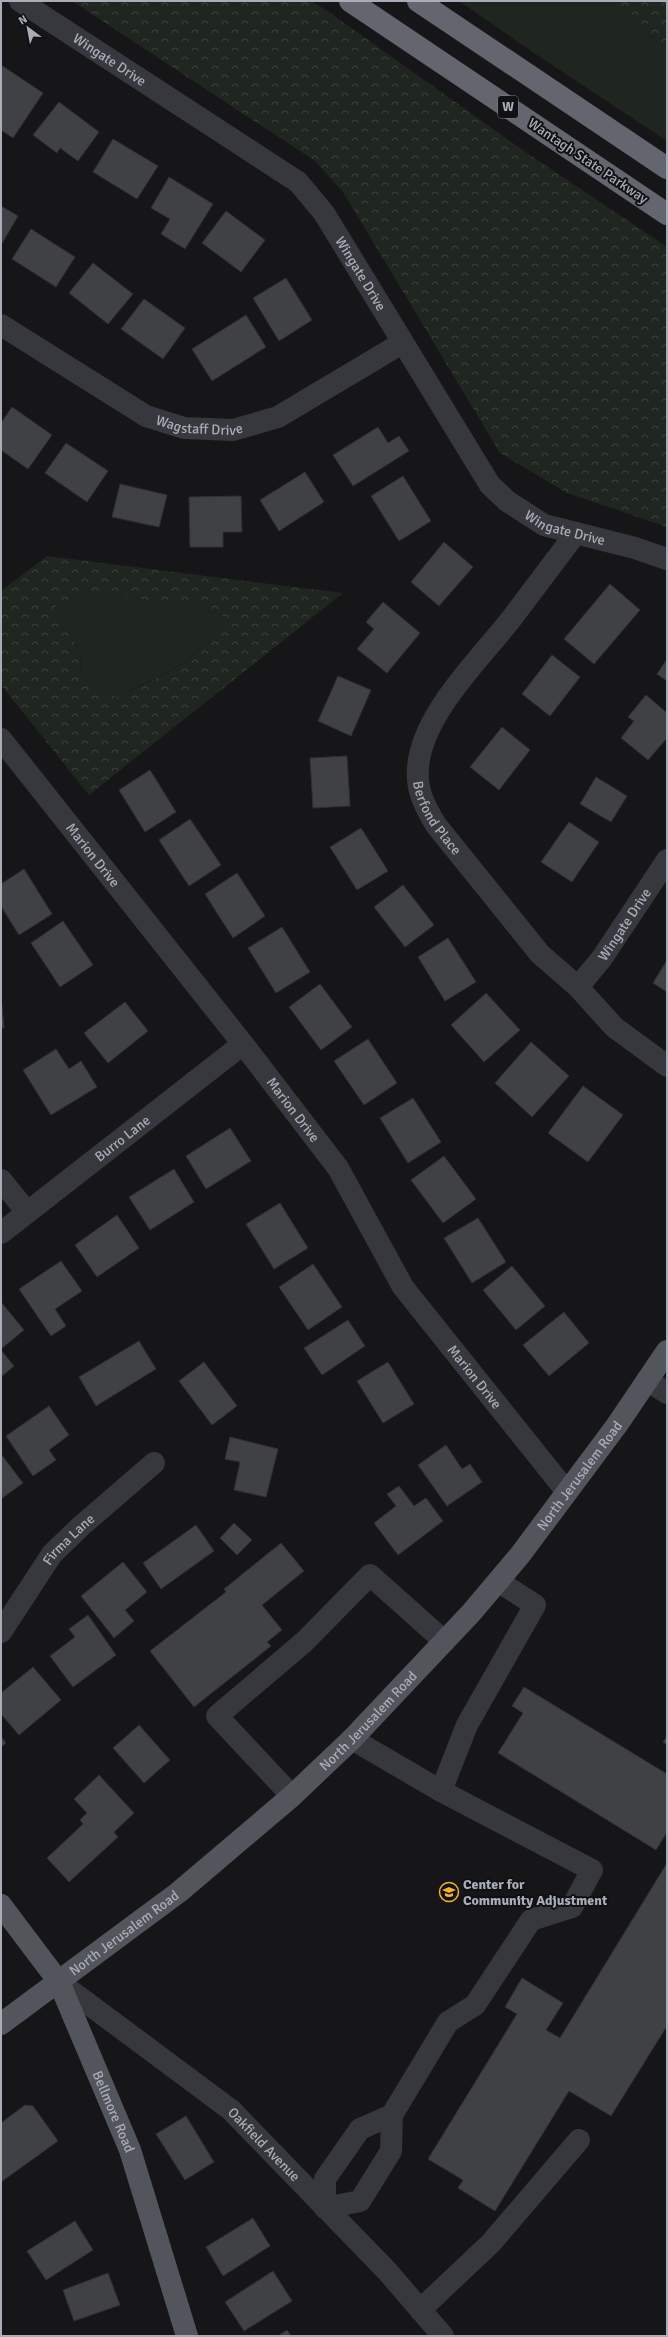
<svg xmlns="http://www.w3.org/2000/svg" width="668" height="2337" font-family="Signika,sans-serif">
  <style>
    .grass { fill: #1e261f }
    .forest { fill: url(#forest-crowns); fill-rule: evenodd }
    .building { fill: #404145; stroke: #303034 }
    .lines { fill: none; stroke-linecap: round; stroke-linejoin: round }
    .minor { stroke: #37383d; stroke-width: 22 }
    .major { stroke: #53555c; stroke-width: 22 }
    .highway { stroke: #63666e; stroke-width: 22 }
    .labels { text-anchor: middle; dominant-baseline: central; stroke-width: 4; stroke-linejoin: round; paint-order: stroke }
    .shield { fill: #111113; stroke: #7b7e86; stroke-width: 1 }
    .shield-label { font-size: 13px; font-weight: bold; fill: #a8adb8 }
    .street-label { font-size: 14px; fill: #a8adb8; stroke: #111113 }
    .poi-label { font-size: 14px; font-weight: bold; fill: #a8adb8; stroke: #111113; text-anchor: start }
  </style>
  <defs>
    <pattern id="forest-crowns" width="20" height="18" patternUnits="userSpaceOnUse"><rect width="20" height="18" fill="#1e261f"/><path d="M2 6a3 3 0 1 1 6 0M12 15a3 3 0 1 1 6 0" fill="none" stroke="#3c433d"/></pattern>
  </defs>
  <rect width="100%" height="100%" fill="#161618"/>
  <path class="grass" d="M 459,1 L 606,1 L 667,49 L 667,141 L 537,55 Z
    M 84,591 L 158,602 L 208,607 L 223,617 C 206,660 155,678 116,697 L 81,679 L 80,650 L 66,630 L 55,607 Z"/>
  <path class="forest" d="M 72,1 L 311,1 L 326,10 L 524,151 L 667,247 L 667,527 L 567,493 L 500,453 L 343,192 L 315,161 Z
    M 606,1 L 667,1 L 667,49 Z
    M 47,556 L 343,593 L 89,795 L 1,685 L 1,591 ZM 84,591 L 158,602 L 208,607 L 223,617 C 206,660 155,679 116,697 L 81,679 L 80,650 L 66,630 L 55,607 Z"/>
  <path class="building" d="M 1,65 L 43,93 L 13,138 L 1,130 Z
    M 59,102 L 99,132 L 78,161 L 60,148 L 57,153 L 33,135 Z
    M 113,139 L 158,166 L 137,199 L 93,172 Z
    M 169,177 L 213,204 L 185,249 L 161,234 L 170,219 L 151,208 Z
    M 1,206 L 18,216 L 1,245 Z
    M 226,211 L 265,240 L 241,272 L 202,243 Z
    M 31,229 L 75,257 L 56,287 L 12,259 Z
    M 93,263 L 133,294 L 108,324 L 69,293 Z
    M 286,278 L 312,320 L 279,341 L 253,298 Z
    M 144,299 L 185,328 L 163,359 L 121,329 Z
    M 246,315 L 266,347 L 212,381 L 192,349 Z
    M 12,407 L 52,435 L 28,469 L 1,450 L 1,423 Z
    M 378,427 L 388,443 L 399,436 L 409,451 L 353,486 L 333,455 Z
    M 66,443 L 108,471 L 87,502 L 45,473 Z
    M 305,472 L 324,502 L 279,531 L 260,500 Z
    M 403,476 L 431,521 L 399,541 L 371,496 Z
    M 120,484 L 167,495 L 159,527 L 112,517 Z
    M 241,496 L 242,532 L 223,532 L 223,547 L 190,547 L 189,497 Z
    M 444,542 L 473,567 L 439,606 L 411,582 Z
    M 610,584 L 640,610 L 594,664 L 564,639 Z
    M 383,602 L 420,633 L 387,673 L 357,649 L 374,629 L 366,622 Z
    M 552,655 L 580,677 L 550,716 L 522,694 Z
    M 667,659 L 667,681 L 657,674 Z
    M 338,676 L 371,690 L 351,736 L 318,721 Z
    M 646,695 L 667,713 L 667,738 L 648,760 L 621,738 L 634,721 L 628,717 Z
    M 502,727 L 530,750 L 499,790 L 470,767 Z
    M 347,756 L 350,806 L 313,808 L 310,758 Z
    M 150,770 L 176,812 L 145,832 L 119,790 Z
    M 596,777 L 627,796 L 611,822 L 580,804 Z
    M 190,819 L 221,865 L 189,886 L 159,840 Z
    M 569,822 L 599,842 L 572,882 L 541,862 Z
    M 361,828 L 388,871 L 357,890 L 330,847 Z
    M 24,869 L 52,914 L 19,935 L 1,906 L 1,884 Z
    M 237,873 L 265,916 L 233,938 L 205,894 Z
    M 403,885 L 434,925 L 405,947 L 374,907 Z
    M 63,921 L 93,965 L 60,987 L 31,943 Z
    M 282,927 L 310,972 L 276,993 L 248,948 Z
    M 448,938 L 476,982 L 445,1001 L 418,957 Z
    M 667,960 L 667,992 L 653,983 Z
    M 320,984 L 352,1027 L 321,1050 L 289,1007 Z
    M 486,993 L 520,1030 L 484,1062 L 451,1025 Z
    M 1,996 L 4,1028 L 1,1028 Z
    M 125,1002 L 148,1031 L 108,1063 L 84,1033 Z
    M 368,1039 L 397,1083 L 364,1105 L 334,1061 Z
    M 531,1042 L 569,1076 L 532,1117 L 495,1083 Z
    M 56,1049 L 69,1069 L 81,1061 L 97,1087 L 51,1115 L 23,1070 Z
    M 583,1086 L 623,1115 L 588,1162 L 548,1133 Z
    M 413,1098 L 441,1142 L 408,1163 L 380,1118 Z
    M 230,1128 L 251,1161 L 206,1189 L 186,1156 Z
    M 444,1156 L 476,1199 L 443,1223 L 411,1180 Z
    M 174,1169 L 194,1202 L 150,1230 L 129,1197 Z
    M 280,1203 L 308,1248 L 274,1269 L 246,1224 Z
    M 117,1215 L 139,1248 L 97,1277 L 75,1245 Z
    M 478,1218 L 506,1262 L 472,1283 L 444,1238 Z
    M 61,1261 L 82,1291 L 55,1309 L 66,1326 L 51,1336 L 19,1289 Z
    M 313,1264 L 342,1307 L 308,1330 L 279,1287 Z
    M 512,1266 L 545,1306 L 516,1330 L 483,1290 Z
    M 1,1302 L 24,1330 L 1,1349 Z
    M 564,1312 L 589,1343 L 549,1376 L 523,1345 Z
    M 348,1320 L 365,1346 L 322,1375 L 304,1348 Z
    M 139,1341 L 156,1369 L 96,1406 L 79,1377 Z
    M 1,1350 L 14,1366 L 1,1377 Z
    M 204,1362 L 237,1406 L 212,1425 L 179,1381 Z
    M 388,1362 L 414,1404 L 383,1423 L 357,1381 Z
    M 49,1406 L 69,1435 L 49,1450 L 56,1460 L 33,1476 L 6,1436 Z
    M 230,1437 L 278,1449 L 266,1497 L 234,1490 L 240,1462 L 225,1459 Z
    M 446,1445 L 462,1469 L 470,1464 L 482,1482 L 447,1506 L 418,1465 Z
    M 1,1454 L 23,1483 L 1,1499 Z
    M 399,1486 L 414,1506 L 426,1498 L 443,1521 L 398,1555 L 374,1523 L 396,1506 L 387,1494 Z
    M 234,1523 L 252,1540 L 237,1555 L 220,1538 Z
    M 196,1525 L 214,1551 L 161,1589 L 143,1563 Z
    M 281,1543 L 304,1571 L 262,1605 L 282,1630 L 267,1642 L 271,1646 L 194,1707 L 150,1651 L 226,1592 L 224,1589 Z
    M 123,1562 L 147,1592 L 125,1610 L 134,1621 L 114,1638 L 81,1596 Z
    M 88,1615 L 116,1655 L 73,1687 L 50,1656 L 75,1637 L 69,1629 Z
    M 33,1667 L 61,1700 L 19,1735 L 1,1714 L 1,1693 Z
    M 524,1687 L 667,1774 L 667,1832 L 656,1850 L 498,1753 L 523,1713 L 512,1706 Z
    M 139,1725 L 170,1760 L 144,1783 L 113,1748 Z
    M 667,1736 L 667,1745 L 663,1742 Z
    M 1,1737 L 6,1743 L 1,1747 Z
    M 99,1775 L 134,1813 L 114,1832 L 118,1837 L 69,1882 L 47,1858 L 83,1824 L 80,1820 L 87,1813 L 74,1799 Z
    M 667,1863 L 667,2026 L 611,2116 L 569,2091 L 495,2211 L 458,2188 L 463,2180 L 428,2159 L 517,2014 L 505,2007 L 522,1978 L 563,2003 L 546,2030 L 560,2038 Z
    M 25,2105 L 33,2106 L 58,2141 L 1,2182 L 1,2123 Z
    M 186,2116 L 214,2162 L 185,2180 L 156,2134 Z
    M 253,2218 L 270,2246 L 223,2276 L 206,2247 Z
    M 75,2221 L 93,2250 L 46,2280 L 27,2251 Z
    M 273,2271 L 292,2301 L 244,2331 L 225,2302 Z
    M 108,2273 L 120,2305 L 74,2321 L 63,2290 Z
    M 287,2330 L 291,2336 L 278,2336 Z"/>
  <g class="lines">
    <g class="minor">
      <path id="s1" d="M 20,1 L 298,182 L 324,213 L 490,485 L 507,501 L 544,525 L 635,548 L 667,559"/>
      <path id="s2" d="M 1,325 L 146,416 L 184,428 L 233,430 L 278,417 L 402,343"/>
      <path id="s3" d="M 576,533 C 554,562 533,590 512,618 C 480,659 421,715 418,768 C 416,790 425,807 436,825 L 540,954 L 578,987 L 614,1027 L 667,1066"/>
      <path id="s4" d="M 1,739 L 243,1044 L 338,1168 L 403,1287 L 567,1492"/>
      <path id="s5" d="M 578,987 L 602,958 L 667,860"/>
      <path d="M 1,1180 L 27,1212"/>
      <path id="s6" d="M 1,1233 L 243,1044"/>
      <path d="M 647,1380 L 667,1393"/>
      <path id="s7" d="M 1,1632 L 52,1554 L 81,1526 L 154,1463"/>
      <path d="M 352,1739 L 441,1791 L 592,1870 L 572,1907 L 531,1920 L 475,2005 L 448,2022 L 392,2115"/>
      <path d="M 441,1791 L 467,1725 L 535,1605 L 498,1581"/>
      <path d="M 292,1796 L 217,1716 L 304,1642 L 370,1575 L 444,1641"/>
      <path id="s8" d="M 59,1982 L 231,2110 L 387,2271 L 443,2336"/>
      <path d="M 392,2115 L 391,2151 L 360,2201 L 325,2208 L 325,2179 L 360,2129 Z"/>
      <path d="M 420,2310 L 491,2243 L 579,2140"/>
    </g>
    <g class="major">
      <path id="s9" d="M 1,1905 L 59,1982 L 130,2150 L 187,2336"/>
      <path id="s10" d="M 1,2024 L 179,1892 L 292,1796 L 352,1739 L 471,1613 L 520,1555 L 617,1425 L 667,1351"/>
    </g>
    <path class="highway" d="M 350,1 L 667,214
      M 418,1 L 667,168"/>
  </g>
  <defs>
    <g id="school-ring" transform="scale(1)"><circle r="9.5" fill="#111113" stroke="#f2b134" stroke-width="1.5"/><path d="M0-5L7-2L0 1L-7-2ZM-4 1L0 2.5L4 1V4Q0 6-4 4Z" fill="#f2b134"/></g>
  </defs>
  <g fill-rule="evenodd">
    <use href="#school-ring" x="449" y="1892"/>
  </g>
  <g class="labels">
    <rect class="shield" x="498" y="96" width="20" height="22" rx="3"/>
    <g class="shield-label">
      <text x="508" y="107">W</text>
    </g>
    <g class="street-label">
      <text stroke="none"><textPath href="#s1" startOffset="107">Wingate Drive</textPath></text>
      <text transform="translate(588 161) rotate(34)">Wantagh State Parkway</text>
      <text stroke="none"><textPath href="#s1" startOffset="443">Wingate Drive</textPath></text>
      <text stroke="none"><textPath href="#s2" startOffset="226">Wagstaff Drive</textPath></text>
      <text stroke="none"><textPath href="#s1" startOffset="779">Wingate Drive</textPath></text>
      <text stroke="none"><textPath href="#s3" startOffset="341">Berfond Place</textPath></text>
      <text stroke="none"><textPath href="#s4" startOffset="148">Marion Drive</textPath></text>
      <text stroke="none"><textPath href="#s5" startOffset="78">Wingate Drive</textPath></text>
      <text stroke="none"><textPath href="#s4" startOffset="472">Marion Drive</textPath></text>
      <text stroke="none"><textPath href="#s6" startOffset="154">Burro Lane</textPath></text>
      <text stroke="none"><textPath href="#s4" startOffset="796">Marion Drive</textPath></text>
      <text stroke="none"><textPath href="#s10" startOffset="801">North Jerusalem Road</textPath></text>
      <text stroke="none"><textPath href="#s7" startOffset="115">Firma Lane</textPath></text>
      <text stroke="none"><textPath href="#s10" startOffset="477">North Jerusalem Road</textPath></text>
      <text stroke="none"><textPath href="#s10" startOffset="153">North Jerusalem Road</textPath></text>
      <text stroke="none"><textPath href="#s9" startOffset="237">Bellmore Road</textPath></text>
      <text stroke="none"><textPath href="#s8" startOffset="262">Oakfield Avenue</textPath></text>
    </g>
    <g class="poi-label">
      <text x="463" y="1884">Center for<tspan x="463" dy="16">Community Adjustment</tspan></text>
    </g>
  </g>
  <rect width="668" height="2337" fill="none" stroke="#a8adb8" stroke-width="4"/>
  <g transform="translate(28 28) rotate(328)" stroke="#111113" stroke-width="3" paint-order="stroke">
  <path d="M0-3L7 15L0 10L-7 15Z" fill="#a8adb8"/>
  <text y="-6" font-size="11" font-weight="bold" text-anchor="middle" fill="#a8adb8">N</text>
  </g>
</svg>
